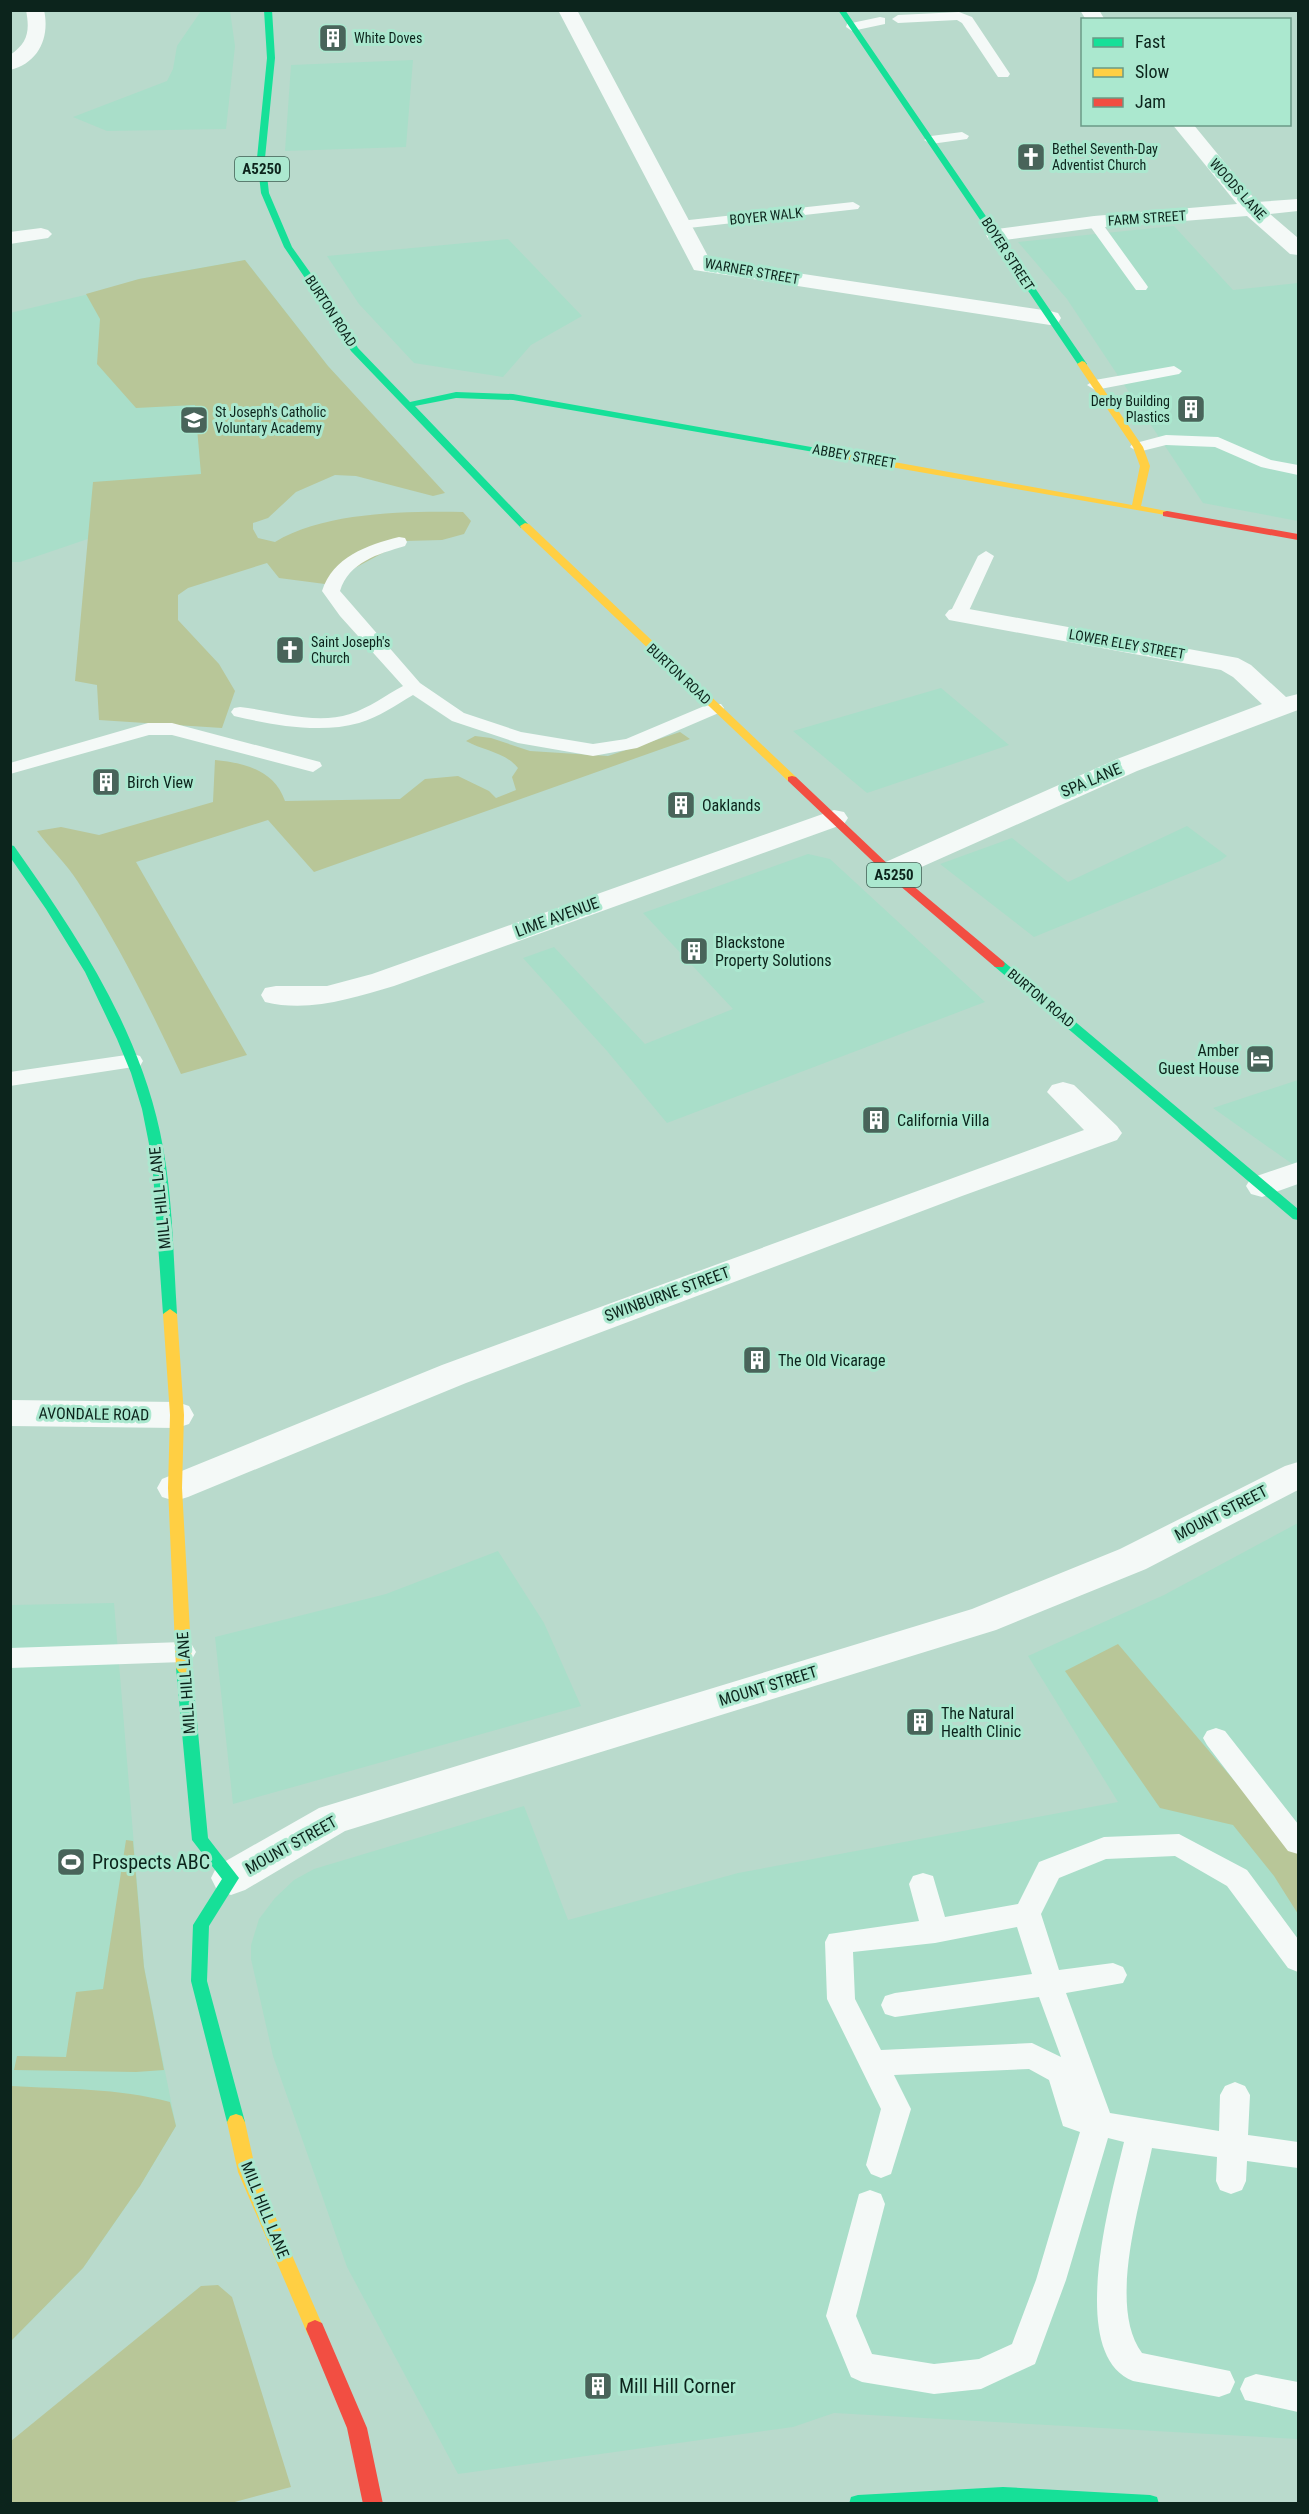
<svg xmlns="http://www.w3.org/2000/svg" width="1309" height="2514" font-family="'Roboto Condensed',sans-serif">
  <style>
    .built { fill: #a9dec9 }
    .green { fill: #b8c698 }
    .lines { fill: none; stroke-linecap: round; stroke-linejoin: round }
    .lane { fill: #f4f9f7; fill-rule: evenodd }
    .street { fill: #f4f9f7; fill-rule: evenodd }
    .fast { fill: #16e098; fill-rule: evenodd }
    .slow { fill: #ffcf43; fill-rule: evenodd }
    .jam { fill: #f24e42; fill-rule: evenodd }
    .labels { text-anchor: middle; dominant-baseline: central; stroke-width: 6; stroke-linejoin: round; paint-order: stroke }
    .far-poi-label { font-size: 14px; fill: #0c241c; stroke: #abe8cf; text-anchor: start }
    .far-street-label { font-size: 14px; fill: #0c241c; stroke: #abe8cf }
    .shield { fill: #abe8cf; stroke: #3c5f52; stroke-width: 1.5 }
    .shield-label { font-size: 15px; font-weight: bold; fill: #0c241c }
    .street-label { font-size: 16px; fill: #0c241c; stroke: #abe8cf }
    .poi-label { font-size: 16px; fill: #0c241c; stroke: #abe8cf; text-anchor: start }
    .near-poi-label { font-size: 20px; fill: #0c241c; stroke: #abe8cf; text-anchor: start }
  </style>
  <rect width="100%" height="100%" fill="#b9dacc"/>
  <path class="built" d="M 201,11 L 230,11 L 235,46 L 226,129 L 107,131 L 73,117 L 167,81 L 173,69 L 177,46 Z
    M 413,60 L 406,147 L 285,151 L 291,65 Z
    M 1174,226 L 1233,290 L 1298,283 L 1298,521 L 1203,503 L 1067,299 L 1018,242 Z
    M 508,239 L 582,316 L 531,345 L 503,377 L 414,363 L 359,304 L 327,256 Z
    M 245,260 L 328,366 L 391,436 L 20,562 L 11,562 L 10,313 L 114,288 L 139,279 Z
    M 941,688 L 1009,745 L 867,793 L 793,731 Z
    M 1187,826 L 1227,856 L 1220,861 L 1034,937 L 940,864 L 1012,838 L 1068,882 Z
    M 808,854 L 830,859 L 985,1002 L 667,1123 L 607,1051 L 523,958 L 554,947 L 645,1044 L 733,1009 L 643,913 Z
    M 1298,1080 L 1298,1168 L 1213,1108 Z
    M 1298,1523 L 1298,2439 L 834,2413 L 793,2427 L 458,2474 L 347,2267 L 273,2056 L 251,1959 L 251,1945 L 259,1919 L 275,1898 L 294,1880 L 314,1869 L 524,1806 L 568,1920 L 738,1873 L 1118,1802 L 1028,1656 L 1164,1595 Z
    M 498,1551 L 544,1623 L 581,1706 L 233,1804 L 215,1637 L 386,1594 Z
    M 114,1603 L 144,1967 L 176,2126 L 140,2186 L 83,2268 L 11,2341 L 11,1605 Z"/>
  <path class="green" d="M 245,260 L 328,366 L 445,493 L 433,496 L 356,476 L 335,475 L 296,492 L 268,518 L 253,523 L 253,529 L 258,538 L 275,542 C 324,512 406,511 463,512 L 471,521 L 464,534 L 442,540 L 405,541 L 325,584 L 279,578 L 267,563 L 188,588 L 178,595 L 178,620 L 219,664 L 235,691 L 222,728 L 99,720 L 97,685 L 75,681 L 93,482 L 201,474 L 195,405 L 136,408 L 97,364 L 100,319 L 86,294 L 139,279 Z
    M 680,732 L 690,739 L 314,872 L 268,820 L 136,862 L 247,1055 L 181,1074 C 150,1008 118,943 78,882 C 67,864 50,849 37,831 L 61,827 L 99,835 L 213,802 L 215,760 C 245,763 274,770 285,801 L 400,799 L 425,779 L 458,776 L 489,791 L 496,798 L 516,790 L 512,777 L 518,768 C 505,752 484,751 466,741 L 475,736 L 491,738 L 530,751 L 608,756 Z
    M 1118,1644 L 1289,1845 L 1298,1852 L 1298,1914 L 1274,1876 L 1233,1825 L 1160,1808 L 1065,1671 Z
    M 126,1840 L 133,1841 L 144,1967 L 164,2070 L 136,2072 L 14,2070 L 17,2056 L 66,2057 L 76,1992 L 103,1989 Z
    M 11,2086 C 64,2089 118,2088 170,2102 L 176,2126 L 140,2186 L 83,2268 L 11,2341 Z
    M 218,2285 L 232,2297 L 291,2487 L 231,2503 L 11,2503 L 11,2441 L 201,2286 Z"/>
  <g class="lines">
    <path class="lane" d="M 959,12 L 972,17 L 1010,74 L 1008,77 L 998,77 L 962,23 L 957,20 L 898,23 L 892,19 L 898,15 Z
      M 880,17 L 885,18 L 885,24 L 852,31 L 846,27 L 847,24 Z
      M 962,132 L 969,136 L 967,139 L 931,144 L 924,140 L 931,136 Z
      M 853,202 L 860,206 L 858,209 L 680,229 L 673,225 L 680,221 Z
      M 1094,218 L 1099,219 L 1146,284 L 1148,287 L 1146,290 L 1136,290 L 1087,222 Z
      M 1174,366 L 1182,371 L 1179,374 L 1095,390 L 1087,385 L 1095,380 Z
      M 1166,435 L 1218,437 L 1271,460 L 1298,465 L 1298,475 L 1261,467 L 1215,447 L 1166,445 L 1138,452 L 1130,447 L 1132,444 Z
      M 399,537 L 405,538 L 407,542 L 405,546 C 378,554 349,562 340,591 L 420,683 L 464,713 L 521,732 L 593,744 L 626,739 L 709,704 L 721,704 L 724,708 L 721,712 L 637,748 L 593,756 L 518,743 L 452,721 L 413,695 C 396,705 379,717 359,723 C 320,734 272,725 234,716 L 231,712 L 234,708 L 240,707 C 275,711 315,725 350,714 C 369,708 386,695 403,686 L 340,616 L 322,591 C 333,557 367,545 399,537 Z
      M 986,551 L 994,556 L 967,615 L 964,619 L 952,619 L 949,615 L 978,556 Z
      M 148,723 L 172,723 L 320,762 L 322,766 L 313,772 L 172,735 L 149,735 L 10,774 L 10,763 Z
      M 133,1054 L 140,1056 L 143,1061 L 140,1066 L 10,1086 L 10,1072 Z
      M 183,1642 L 192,1645 L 196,1652 L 192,1659 L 183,1662 L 10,1668 L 10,1648 Z
      M 1216,1728 L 1225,1731 L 1298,1824 L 1298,1854 L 1288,1851 L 1207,1745 L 1203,1738 L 1207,1731 Z
      M 1179,1834 L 1247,1870 L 1298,1939 L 1298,1972 L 1288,1968 L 1227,1886 L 1175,1856 L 1106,1859 L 1059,1878 L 1041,1914 L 1059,1970 L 1113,1963 L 1123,1967 L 1127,1975 L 1123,1983 L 1066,1993 L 1110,2113 L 1219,2131 L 1220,2095 L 1225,2086 L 1235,2082 L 1245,2086 L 1250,2095 L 1248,2135 L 1298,2142 L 1298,2168 L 1247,2161 L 1246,2181 L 1242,2190 L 1231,2194 L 1220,2190 L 1216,2181 L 1217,2157 L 1152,2148 C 1141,2201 1107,2306 1142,2353 L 1230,2371 L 1235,2382 L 1230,2393 L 1219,2397 L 1133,2381 C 1065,2354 1112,2194 1124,2142 L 1108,2138 L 1066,2280 L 1035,2364 L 981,2389 L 934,2394 L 862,2382 L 851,2377 L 826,2316 L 859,2194 L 870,2190 L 881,2194 L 885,2204 L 856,2316 L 872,2354 L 934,2364 L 979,2359 L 1012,2344 L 1036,2280 L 1080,2132 L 1063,2126 L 1049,2080 L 1029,2069 L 894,2075 L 911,2109 L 891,2174 L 881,2178 L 871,2174 L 866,2165 L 881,2109 L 827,1999 L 825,1942 L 829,1934 L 919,1921 L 909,1884 L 913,1876 L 923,1873 L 933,1876 L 945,1917 L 1018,1904 L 1039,1862 L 1104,1837 ZM 1017,1927 L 1032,1974 L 895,1993 L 885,1996 L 881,2005 L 885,2014 L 895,2017 L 1039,1997 L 1061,2057 L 1032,2043 L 881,2050 L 855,1999 L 853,1952 L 935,1943 Z
      M 1256,2374 L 1298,2382 L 1298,2412 L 1245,2400 L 1240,2389 L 1245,2378 Z"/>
    <path class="street" d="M 26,10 L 44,10 C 50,37 39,63 10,70 L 10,55 C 28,43 30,31 26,10 Z
      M 558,10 L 577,10 L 710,260 L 1050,311 L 1058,313 L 1061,318 L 1058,323 L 1050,325 L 694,270 Z
      M 1080,10 L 1099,10 L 1105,20 L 1086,20 Z
      M 1172,124 L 1193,124 L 1257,202 L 1298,199 L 1298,211 L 1270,214 L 1298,238 L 1298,255 L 1290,254 L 1247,216 L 1094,228 L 997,241 L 989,240 L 986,235 L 989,230 L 997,229 L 1094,216 L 1237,204 Z
      M 41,228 L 48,230 L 52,234 L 48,238 L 10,244 L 10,232 Z
      M 958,607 L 1238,658 L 1251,665 L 1286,697 L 1298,694 L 1298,710 L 1137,771 L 899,877 L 889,880 L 879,877 L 875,871 L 879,865 L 1117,759 L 1262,704 L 1233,677 L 1221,670 L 949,620 L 945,615 L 949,610 Z
      M 834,810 L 844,812 L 848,818 L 844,824 L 394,986 C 352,998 309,1013 265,1002 L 261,995 L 265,988 L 276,986 L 327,986 L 372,974 Z
      M 1063,1082 L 1074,1085 L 1117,1126 L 1122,1133 L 1117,1140 L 962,1196 L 466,1383 L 188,1497 L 175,1501 L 162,1497 L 157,1488 L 162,1479 L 442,1365 L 1084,1130 L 1047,1092 L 1052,1085 Z
      M 1298,1162 L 1298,1184 L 1262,1197 L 1251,1194 L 1246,1186 L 1251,1178 Z
      M 10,1400 L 177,1402 L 189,1406 L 194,1415 L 189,1424 L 177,1428 L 10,1426 Z
      M 1298,1462 L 1298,1490 L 1146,1569 L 996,1630 L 345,1831 L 245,1890 L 231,1895 L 217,1890 L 211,1878 L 217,1866 L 319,1808 L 972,1609 L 1120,1549 L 1285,1466 Z"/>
    <path class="fast" d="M 264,10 L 272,10 L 275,58 L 265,158 L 269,193 L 292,247 L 336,309 L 358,348 L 410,402 L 456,392 L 513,394 L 828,450 L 833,453 L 831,455 L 513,400 L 456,398 L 415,406 L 530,526 L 529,528 L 521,528 L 351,351 L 326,309 L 284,247 L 261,193 L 257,158 L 267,58 Z
      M 838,10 L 845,10 L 1087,364 L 1085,366 L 1079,366 Z
      M 10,845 L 14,846 C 76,934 137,1025 160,1132 C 173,1192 173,1254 177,1314 L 175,1317 L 170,1319 L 163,1314 L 152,1159 L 142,1109 L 131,1073 L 117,1039 L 85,972 L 46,909 L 10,857 Z
      M 999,960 L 1003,961 L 1298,1209 L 1298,1220 L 1293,1219 L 995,967 L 993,964 Z
      M 184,1662 L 189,1664 L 192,1668 L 208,1838 L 239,1878 L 209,1926 L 207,1981 L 245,2122 L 242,2128 L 236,2130 L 230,2128 L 227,2122 L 191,1981 L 193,1925 L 222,1879 L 192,1840 L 176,1668 L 179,1664 Z
      M 1003,2487 L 1150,2495 L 1157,2497 L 1159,2504 L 849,2504 L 851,2497 L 858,2495 Z"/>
    <path class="slow" d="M 1082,361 L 1085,362 L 1143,447 L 1150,466 L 1141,506 L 1171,512 L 1171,516 L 828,456 L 823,453 L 828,450 L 1132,505 L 1140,466 L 1133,447 L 1077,364 Z
      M 525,523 L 529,524 L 796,777 L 796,781 L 788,781 L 521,528 L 520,526 Z
      M 170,1309 L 177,1314 L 184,1415 L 182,1488 L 192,1668 L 189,1672 L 184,1674 L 179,1672 L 176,1668 L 168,1488 L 170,1415 L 163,1314 Z
      M 236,2114 L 242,2116 L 245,2122 L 256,2172 L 324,2329 L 322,2335 L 315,2338 L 308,2335 L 238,2172 L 227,2122 L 230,2116 Z"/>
    <path class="jam" d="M 1167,511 L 1298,534 L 1298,540 L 1163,516 L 1163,512 Z
      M 792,776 L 796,777 L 893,869 L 1003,961 L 1005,964 L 1003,967 L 995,967 L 885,873 L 788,781 L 788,777 Z
      M 315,2320 L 322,2323 L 367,2428 L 383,2504 L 363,2504 L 347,2428 L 306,2329 L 308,2323 Z"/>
  </g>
  <defs>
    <g id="building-square" transform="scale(1.5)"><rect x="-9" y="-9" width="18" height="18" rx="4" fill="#49645a" stroke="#abe8cf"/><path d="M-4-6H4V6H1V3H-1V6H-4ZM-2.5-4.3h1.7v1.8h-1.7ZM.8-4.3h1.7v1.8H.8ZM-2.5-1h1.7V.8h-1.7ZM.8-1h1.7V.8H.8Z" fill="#fff"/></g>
    <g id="church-square" transform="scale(1.5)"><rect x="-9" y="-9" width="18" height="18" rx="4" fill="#49645a" stroke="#abe8cf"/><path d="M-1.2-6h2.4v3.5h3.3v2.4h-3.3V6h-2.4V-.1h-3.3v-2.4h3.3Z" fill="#fff"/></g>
    <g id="school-square" transform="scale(1.5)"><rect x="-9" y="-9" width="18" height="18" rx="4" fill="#49645a" stroke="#abe8cf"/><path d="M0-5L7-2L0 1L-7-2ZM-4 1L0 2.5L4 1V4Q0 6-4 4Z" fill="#fff"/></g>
    <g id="hotel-square" transform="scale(1.5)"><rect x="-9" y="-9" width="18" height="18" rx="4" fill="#49645a" stroke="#abe8cf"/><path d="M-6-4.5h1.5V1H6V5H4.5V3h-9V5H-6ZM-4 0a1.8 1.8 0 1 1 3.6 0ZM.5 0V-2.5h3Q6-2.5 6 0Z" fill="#fff"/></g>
    <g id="stadium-square" transform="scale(1.5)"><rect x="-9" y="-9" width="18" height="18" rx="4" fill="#49645a" stroke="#abe8cf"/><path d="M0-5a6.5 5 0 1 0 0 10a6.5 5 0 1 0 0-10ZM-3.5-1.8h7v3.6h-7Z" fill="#fff"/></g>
  </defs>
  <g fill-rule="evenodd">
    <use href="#building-square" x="333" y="38"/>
    <use href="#church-square" x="1031" y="157"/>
    <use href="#building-square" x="1191" y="409"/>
    <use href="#school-square" x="194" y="420"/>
    <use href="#church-square" x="290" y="650"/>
    <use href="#building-square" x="106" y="782"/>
    <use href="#building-square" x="681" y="805"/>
    <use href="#building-square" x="694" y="951"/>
    <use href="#hotel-square" x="1260" y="1059"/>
    <use href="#building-square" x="876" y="1120"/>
    <use href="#building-square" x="757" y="1360"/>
    <use href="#building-square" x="920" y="1722"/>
    <use href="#stadium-square" x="71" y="1862"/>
    <use href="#building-square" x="598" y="2386"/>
  </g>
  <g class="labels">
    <g class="far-poi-label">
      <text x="354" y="38">White Doves</text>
      <text x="1052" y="149">Bethel Seventh-Day<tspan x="1052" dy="16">Adventist Church</tspan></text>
      <text x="1170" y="401" text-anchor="end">Derby Building<tspan x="1170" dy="16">Plastics</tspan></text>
      <text x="215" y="412">St Joseph's Catholic<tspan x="215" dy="16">Voluntary Academy</tspan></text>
      <text x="311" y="642">Saint Joseph's<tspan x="311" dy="16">Church</tspan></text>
    </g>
    <g class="far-street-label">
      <text transform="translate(1238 189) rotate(48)">WOODS LANE</text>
      <text transform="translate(766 216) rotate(-6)">BOYER WALK</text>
      <text transform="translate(1147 218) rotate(-4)">FARM STREET</text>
      <text transform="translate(1008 254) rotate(57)">BOYER STREET</text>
      <text transform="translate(752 271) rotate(10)">WARNER STREET</text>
      <text transform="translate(331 311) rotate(57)">BURTON ROAD</text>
      <text transform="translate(854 456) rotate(10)">ABBEY STREET</text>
      <text transform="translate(1127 644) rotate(10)">LOWER ELEY STREET</text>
      <text transform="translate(679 674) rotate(43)">BURTON ROAD</text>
      <text transform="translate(1041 998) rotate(40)">BURTON ROAD</text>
    </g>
    <g class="shield">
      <rect x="235" y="157" width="54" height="24" rx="4.5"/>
      <rect x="867" y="863" width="54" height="24" rx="4.5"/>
    </g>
    <g class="shield-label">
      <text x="262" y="169">A5250</text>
      <text x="894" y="875">A5250</text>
    </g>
    <g class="street-label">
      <text transform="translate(1091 780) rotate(-23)">SPA LANE</text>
      <text transform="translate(557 917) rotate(-20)">LIME AVENUE</text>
      <text transform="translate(160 1198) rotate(-96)">MILL HILL LANE</text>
      <text transform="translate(667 1294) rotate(-20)">SWINBURNE STREET</text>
      <text transform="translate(94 1414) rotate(1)">AVONDALE ROAD</text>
      <text transform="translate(1221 1513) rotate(-27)">MOUNT STREET</text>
      <text transform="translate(186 1683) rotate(-94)">MILL HILL LANE</text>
      <text transform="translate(768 1686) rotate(-17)">MOUNT STREET</text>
      <text transform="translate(291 1845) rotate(-29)">MOUNT STREET</text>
      <text transform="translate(265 2210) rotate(68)">MILL HILL LANE</text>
    </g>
    <g class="poi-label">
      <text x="127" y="782">Birch View</text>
      <text x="702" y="805">Oaklands</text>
      <text x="715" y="942">Blackstone<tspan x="715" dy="18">Property Solutions</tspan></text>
      <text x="1239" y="1050" text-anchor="end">Amber<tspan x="1239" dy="18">Guest House</tspan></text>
      <text x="897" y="1120">California Villa</text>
      <text x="778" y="1360">The Old Vicarage</text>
      <text x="941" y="1713">The Natural<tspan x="941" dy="18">Health Clinic</tspan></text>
    </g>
    <g class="near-poi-label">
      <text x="92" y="1862">Prospects ABC</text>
      <text x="619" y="2386">Mill Hill Corner</text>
    </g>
  </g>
  <rect width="1309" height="2514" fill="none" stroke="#0c241c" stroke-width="24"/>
  <rect x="1081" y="18" width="210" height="108" fill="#abe8cf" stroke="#6b9a87" stroke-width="1.5"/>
  <rect x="1093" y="38" width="30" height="9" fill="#16e098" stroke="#6b9a87" stroke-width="1.5"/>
  <text x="1135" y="48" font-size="18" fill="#0c241c">Fast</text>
  <rect x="1093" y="68" width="30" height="9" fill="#ffcf43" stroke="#6b9a87" stroke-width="1.5"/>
  <text x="1135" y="78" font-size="18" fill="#0c241c">Slow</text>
  <rect x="1093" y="98" width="30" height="9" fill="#f24e42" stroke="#6b9a87" stroke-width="1.5"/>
  <text x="1135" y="108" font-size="18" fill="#0c241c">Jam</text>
</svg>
